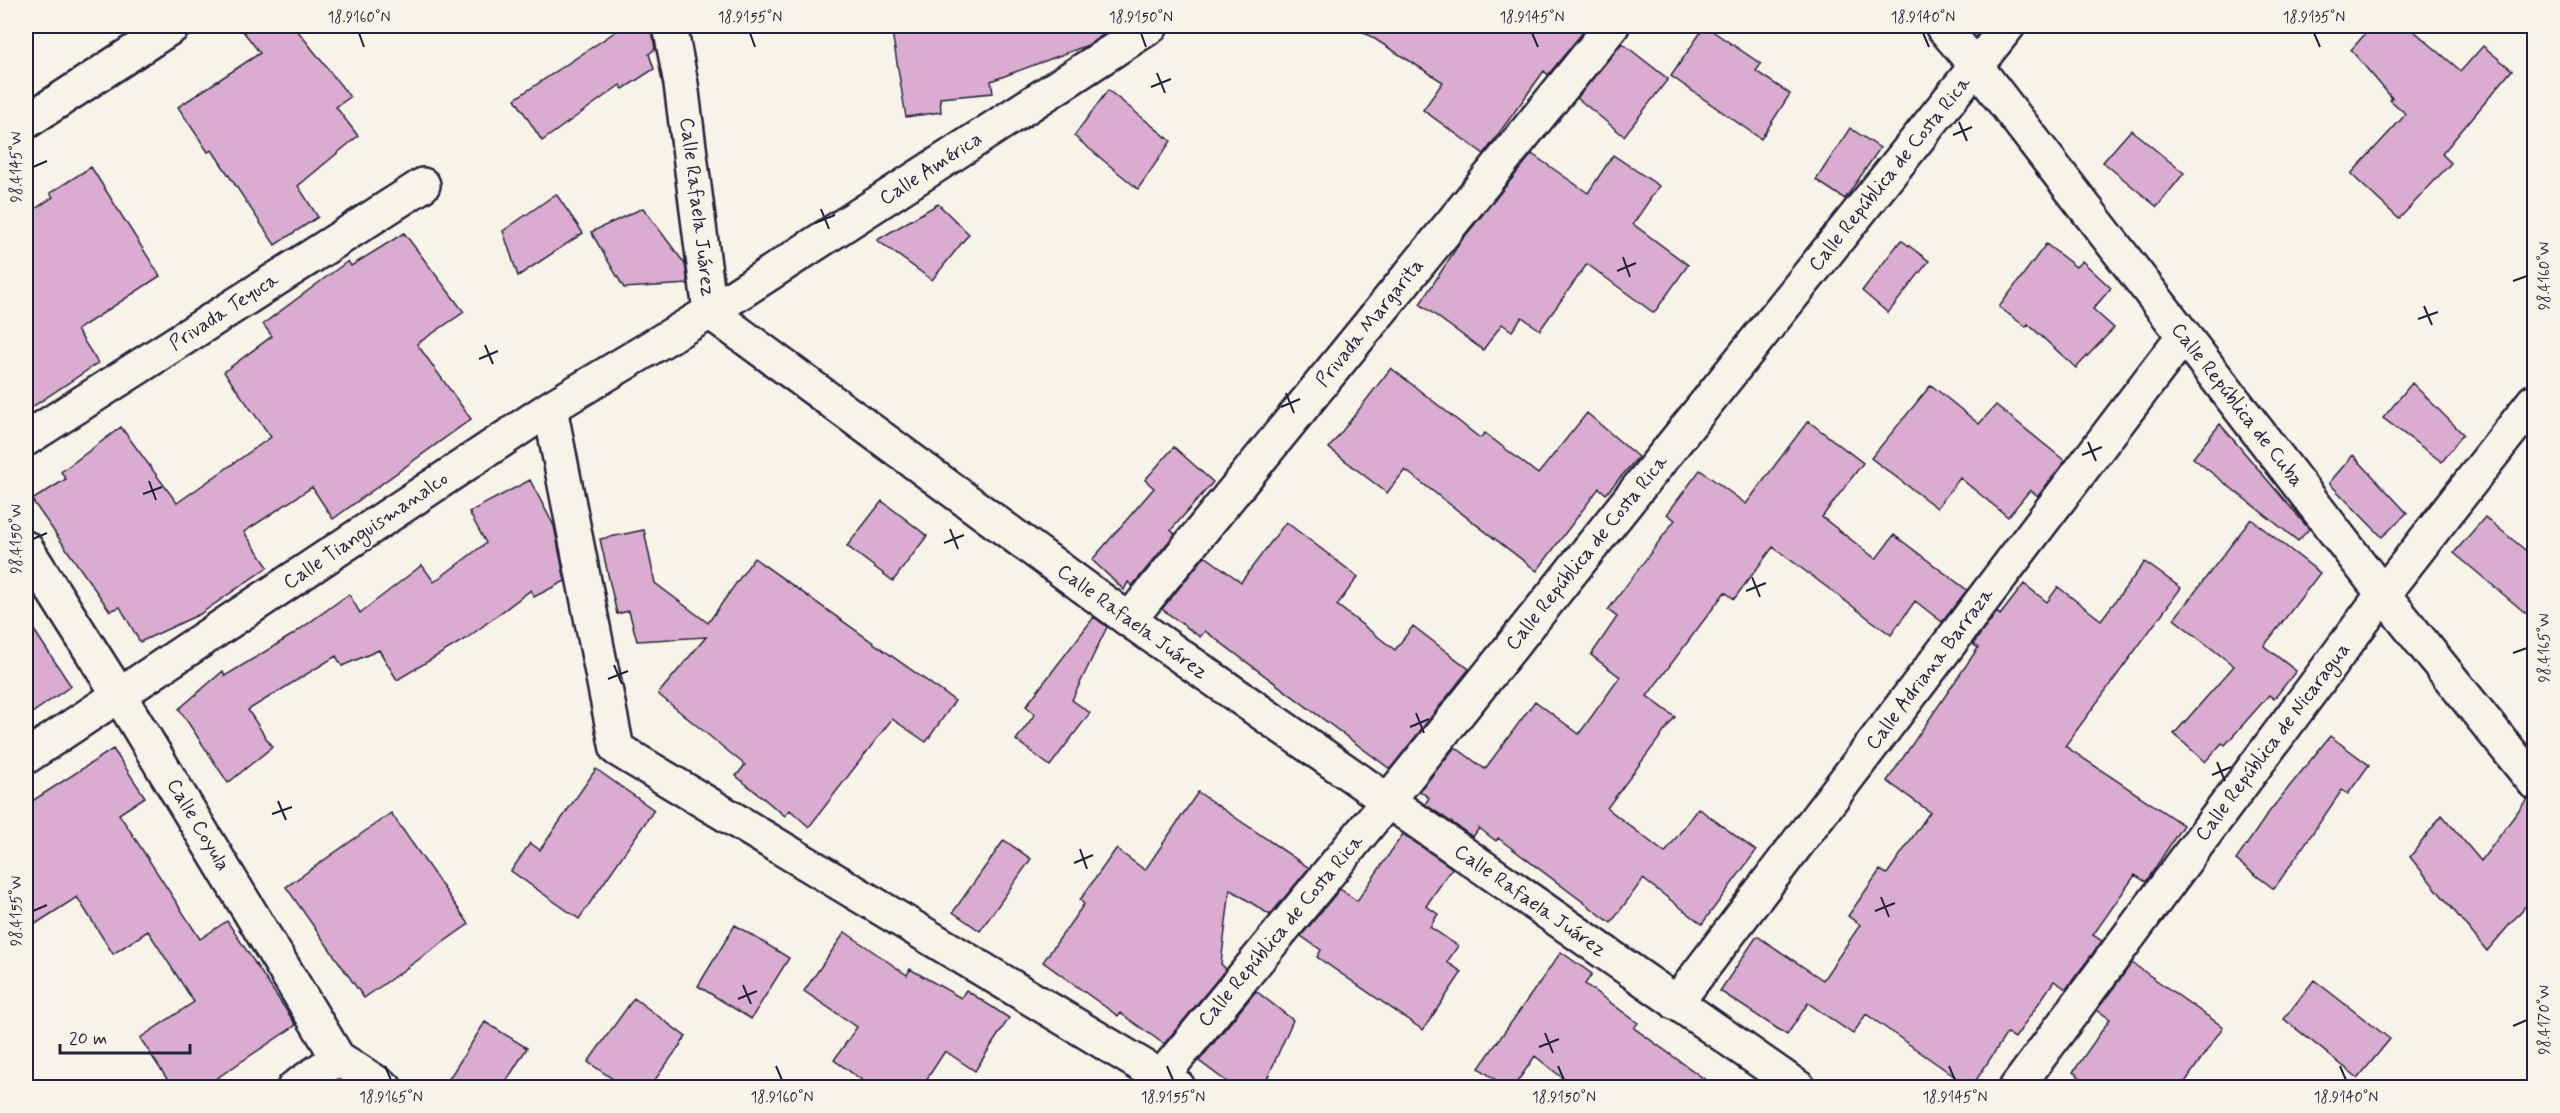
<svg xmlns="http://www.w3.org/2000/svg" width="2560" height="1113" font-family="Mynerve,sans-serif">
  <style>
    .building { fill: #daaccf; stroke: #22223b; stroke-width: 1.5 }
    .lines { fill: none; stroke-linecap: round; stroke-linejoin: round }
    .minor-casing { stroke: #22223b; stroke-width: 38 }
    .minor { stroke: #f7f3e8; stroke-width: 33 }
    .ticks { fill: none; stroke: #22223b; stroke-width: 2 }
    .labels { text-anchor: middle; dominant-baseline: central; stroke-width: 4.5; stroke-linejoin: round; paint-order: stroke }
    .street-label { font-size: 20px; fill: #22223b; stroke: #f7f3e8 }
    .neatline { fill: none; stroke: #22223b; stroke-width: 2 }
    .ticks-label { font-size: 15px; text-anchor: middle; fill: #22223b }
  </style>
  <rect width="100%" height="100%" fill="#f7f3e8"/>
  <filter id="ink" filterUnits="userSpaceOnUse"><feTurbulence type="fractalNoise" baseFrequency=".0167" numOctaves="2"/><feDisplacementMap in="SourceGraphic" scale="12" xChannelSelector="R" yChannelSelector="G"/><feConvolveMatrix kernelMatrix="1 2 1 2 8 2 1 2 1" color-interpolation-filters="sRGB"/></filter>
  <g filter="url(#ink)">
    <path class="building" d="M 239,26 L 294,26 L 350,97 L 336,107 L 358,136 L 298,186 L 318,217 L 275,245 L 212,150 L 208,152 L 178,107 L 260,53 Z
      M 624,26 L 645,26 L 653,36 L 655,49 L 649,54 L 654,69 L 623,89 L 620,85 L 542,141 L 515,99 Z
      M 891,26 L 1117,26 L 1088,45 L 991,81 L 993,93 L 940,98 L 941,112 L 906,117 Z
      M 1354,26 L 1588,26 L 1548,75 L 1544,71 L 1484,154 L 1423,110 L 1443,82 Z
      M 1705,26 L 1761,64 L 1756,71 L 1790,94 L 1761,139 L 1671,76 Z
      M 2372,26 L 2408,26 L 2461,71 L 2483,46 L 2512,70 L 2442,154 L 2451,163 L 2399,219 L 2351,174 L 2406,114 L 2390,100 L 2392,98 L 2351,50 Z
      M 1622,43 L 1668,79 L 1624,136 L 1577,98 Z
      M 1108,90 L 1171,141 L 1138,189 L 1074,136 Z
      M 1850,128 L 1880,148 L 1845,199 L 1816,180 Z
      M 2131,130 L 2184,173 L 2157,207 L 2103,162 Z
      M 1532,154 L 1588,193 L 1613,155 L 1659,186 L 1633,224 L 1688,265 L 1654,313 L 1587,264 L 1540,330 L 1522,317 L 1512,331 L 1502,324 L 1483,350 L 1420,304 L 1461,241 Z
      M 91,167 L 160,276 L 77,330 L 98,363 L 26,411 L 26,215 L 53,197 L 50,193 Z
      M 556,194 L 583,233 L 518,276 L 503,231 Z
      M 938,204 L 969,234 L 932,280 L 877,240 Z
      M 643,208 L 685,264 L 688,284 L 624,288 L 591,232 Z
      M 404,233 L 464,312 L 417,344 L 471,419 L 333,519 L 312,487 L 244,532 L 268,567 L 200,614 L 140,642 L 120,607 L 110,611 L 32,500 L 66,479 L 61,472 L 121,427 L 177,503 L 271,437 L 224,372 L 272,336 L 263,324 L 348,261 L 351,266 Z
      M 1901,240 L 1929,261 L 1888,313 L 1862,291 Z
      M 2046,244 L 2076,267 L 2082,261 L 2111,288 L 2093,309 L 2114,328 L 2076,368 L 2028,324 L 2026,327 L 1999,307 Z
      M 1391,368 L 1480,438 L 1485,433 L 1538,474 L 1587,413 L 1638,457 L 1606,494 L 1599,488 L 1537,571 L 1405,470 L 1387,493 L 1329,448 Z
      M 2412,383 L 2463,434 L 2442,462 L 2383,418 Z
      M 1931,385 L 1979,424 L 1996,405 L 2065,461 L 2038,496 L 2030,490 L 2008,517 L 1960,478 L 1937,508 L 1871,458 Z
      M 1808,421 L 1863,463 L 1822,517 L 1876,559 L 1894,535 L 1967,590 L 1942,622 L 1915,601 L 1891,635 L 1773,547 L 1734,599 L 1725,592 L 1647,696 L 1675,717 L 1607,808 L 1665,853 L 1698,808 L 1756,851 L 1702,924 L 1643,879 L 1611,923 L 1498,838 L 1496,841 L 1479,828 L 1473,837 L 1425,804 L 1429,798 L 1420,791 L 1455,747 L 1485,769 L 1535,701 L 1579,734 L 1620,677 L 1591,655 L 1617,617 L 1608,610 L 1675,520 L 1667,514 L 1700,470 L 1746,504 Z
      M 2220,424 L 2309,529 L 2298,541 L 2193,458 Z
      M 1174,447 L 1213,482 L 1171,530 L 1175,534 L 1132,586 L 1128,582 L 1124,590 L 1092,560 L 1154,488 L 1145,480 Z
      M 2353,455 L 2407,513 L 2382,537 L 2329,483 Z
      M 530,480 L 554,526 L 565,581 L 534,597 L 531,590 L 467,638 L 397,680 L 379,650 L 342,666 L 336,656 L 248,710 L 272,747 L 228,783 L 179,709 L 223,671 L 225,676 L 292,635 L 349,594 L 360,613 L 422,565 L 434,582 L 486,543 L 469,512 Z
      M 882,501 L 927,536 L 893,581 L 847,546 Z
      M 2485,517 L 2535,558 L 2535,621 L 2454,553 Z
      M 2251,519 L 2320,573 L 2264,646 L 2296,671 L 2274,699 L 2269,695 L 2225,745 L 2222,743 L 2205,762 L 2174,734 L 2234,666 L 2174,619 Z
      M 1286,522 L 1358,577 L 1337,605 L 1395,650 L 1413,626 L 1469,669 L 1390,769 L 1205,631 L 1200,637 L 1162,609 L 1205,556 L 1241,582 Z
      M 644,530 L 655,583 L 708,623 L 754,558 L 955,701 L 926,742 L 892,719 L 809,827 L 790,810 L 785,816 L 736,776 L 745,765 L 658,694 L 706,637 L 637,641 L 629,611 L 617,614 L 600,539 Z
      M 2145,562 L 2181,588 L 2065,746 L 2183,825 L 2146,882 L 2135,875 L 2093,935 L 2102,941 L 2066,989 L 2054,981 L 2015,1038 L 2007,1033 L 1971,1088 L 1866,1014 L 1853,1034 L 1808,1003 L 1787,1035 L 1720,991 L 1757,936 L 1823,980 L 1860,925 L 1848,916 L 1880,870 L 1887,874 L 1930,812 L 1887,781 L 1978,648 L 1973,644 L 1997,612 L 2000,615 L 2024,584 L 2047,602 L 2058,587 L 2101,620 Z
      M 1094,617 L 1107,627 L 1072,700 L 1090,713 L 1050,766 L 1016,740 L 1035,714 L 1026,706 Z
      M 26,618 L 71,686 L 26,717 Z
      M 2330,736 L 2369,765 L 2348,794 L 2342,790 L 2274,889 L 2236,860 L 2269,812 Z
      M 113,749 L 145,797 L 119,814 L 200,939 L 227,921 L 296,1025 L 202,1088 L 173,1088 L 140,1038 L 194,1002 L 148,931 L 113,954 L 77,897 L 26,930 L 26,805 Z
      M 596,769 L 654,810 L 579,919 L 511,871 L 530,843 L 540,850 Z
      M 1198,792 L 1309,868 L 1270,915 L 1230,889 L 1221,964 L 1226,969 L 1164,1044 L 1120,1013 L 1118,1016 L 1043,962 L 1084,904 L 1080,900 L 1116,849 L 1145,870 Z
      M 2527,799 L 2535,800 L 2535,895 L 2487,951 L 2410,857 L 2442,815 L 2481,861 Z
      M 391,813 L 469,924 L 364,998 L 286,887 Z
      M 1403,834 L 1452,868 L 1426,906 L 1438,914 L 1430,927 L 1458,946 L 1447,962 L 1462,972 L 1423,1030 L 1317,957 L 1321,950 L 1301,936 L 1340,889 L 1357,901 Z
      M 1004,840 L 1031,859 L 980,931 L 953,912 Z
      M 735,925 L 789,958 L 751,1019 L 698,986 Z
      M 845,932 L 907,975 L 910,969 L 961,998 L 966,990 L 1009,1018 L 975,1071 L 945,1051 L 921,1088 L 873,1088 L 834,1060 L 857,1027 L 804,991 Z
      M 1561,952 L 1592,974 L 1585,984 L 1638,1023 L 1634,1028 L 1717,1088 L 1575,1088 L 1535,1056 L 1513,1088 L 1507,1088 L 1479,1068 Z
      M 2132,963 L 2223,1027 L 2181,1088 L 2095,1088 L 2073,1072 L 2110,1019 L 2097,1010 Z
      M 2314,980 L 2390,1039 L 2358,1078 L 2284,1019 Z
      M 1256,991 L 1293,1020 L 1263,1088 L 1235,1088 L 1199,1061 Z
      M 634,998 L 686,1037 L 649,1088 L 626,1088 L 588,1062 Z
      M 485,1022 L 527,1048 L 502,1088 L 443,1088 Z"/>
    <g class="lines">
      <g class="minor-casing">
        <path id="minor" d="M 670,26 L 681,84 L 710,312 L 1129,620 L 1799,1088
          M 1942,26 L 1976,66 L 2383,594 L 2534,782
          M 26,122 L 173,26
          M 550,408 L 617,749 L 1178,1087
          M 26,439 L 423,185
          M 26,548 L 119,695 L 338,1058 L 385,1088
          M 1129,620 L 1612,26
          M 26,757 L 550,408 L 710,312 L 1151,26
          M 1676,1003 L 2184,335
          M 294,1088 L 338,1058
          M 1152,1088 L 1387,802 L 2008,26
          M 2016,1088 L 2383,594 L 2534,401"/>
      </g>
      <use href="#minor" class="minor"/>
    </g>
  </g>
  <path class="ticks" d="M 359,33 L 364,47M 750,33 L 755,47M 1141,33 L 1146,47M 1532,33 L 1538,47M 1923,33 L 1929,47M 2314,33 L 2320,47M 1157,73 L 1165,93M 1151,87 L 1171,79M 1959,122 L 1967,141M 1953,135 L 1972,127M 33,167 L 47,161M 821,209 L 829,229M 815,223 L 835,215M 1623,257 L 1630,277M 1617,271 L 1636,263M 2513,281 L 2527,276M 2424,306 L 2432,325M 2418,319 L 2438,312M 485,345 L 493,364M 479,359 L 498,351M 1286,393 L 1294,413M 1281,407 L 1300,399M 2088,442 L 2096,461M 2082,455 L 2102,447M 149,481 L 156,500M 143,494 L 162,487M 950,529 L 958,549M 33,539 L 47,533M 944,543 L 964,535M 1752,577 L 1760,597M 1746,591 L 1766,583M 2513,653 L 2527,648M 614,665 L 622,684M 608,679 L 628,671M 1416,713 L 1424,733M 1410,727 L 1429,719M 2217,762 L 2225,781M 2212,775 L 2231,767M 278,801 L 286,820M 272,814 L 292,807M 1080,849 L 1087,869M 1074,863 L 1093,855M 1881,897 L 1889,917M 33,911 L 47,905M 1875,911 L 1895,903M 743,985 L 751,1004M 738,999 L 757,991M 2513,1026 L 2527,1020M 1545,1033 L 1553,1053M 1539,1047 L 1559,1039M 385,1066 L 391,1080M 776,1066 L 782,1080M 1167,1066 L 1173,1080M 1558,1066 L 1564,1080M 1949,1066 L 1955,1080M 2340,1066 L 2346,1080"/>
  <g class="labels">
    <g class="street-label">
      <text transform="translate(931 169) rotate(-33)">Calle América</text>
      <text transform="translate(1890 174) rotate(-51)">Calle República de Costa Rica</text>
      <text transform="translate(697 207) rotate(83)">Calle Rafaela Juárez</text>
      <text transform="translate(224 312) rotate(-33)">Privada Teyuca</text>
      <text transform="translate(1370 323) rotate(-51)">Privada Margarita</text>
      <text transform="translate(2237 405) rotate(52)">Calle República de Cuba</text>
      <text transform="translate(366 531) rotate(-34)">Calle Tianguismanalco</text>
      <text transform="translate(1587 553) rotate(-51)">Calle República de Costa Rica</text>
      <text transform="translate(1132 622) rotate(36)">Calle Rafaela Juárez</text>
      <text transform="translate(1930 669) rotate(-53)">Calle Adriana Barraza</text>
      <text transform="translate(2273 742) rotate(-53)">Calle República de Nicaragua</text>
      <text transform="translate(198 825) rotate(59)">Calle Coyula</text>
      <text transform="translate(1530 901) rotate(35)">Calle Rafaela Juárez</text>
      <text transform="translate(1281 931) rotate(-50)">Calle República de Costa Rica</text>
    </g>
  </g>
  <rect width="2560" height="1113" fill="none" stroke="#f7f3e8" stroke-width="66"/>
  <path d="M60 1044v9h130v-9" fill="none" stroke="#22223b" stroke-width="3"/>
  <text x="69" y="1044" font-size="18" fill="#22223b" stroke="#f7f3e8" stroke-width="4.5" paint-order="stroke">20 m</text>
  <rect x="33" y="33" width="2494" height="1047" class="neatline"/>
  <g class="ticks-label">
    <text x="359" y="22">18.9160°N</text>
    <text x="750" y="22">18.9155°N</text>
    <text x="1141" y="22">18.9150°N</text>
    <text x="1532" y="22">18.9145°N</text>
    <text x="1923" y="22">18.9140°N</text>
    <text x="2314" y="22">18.9135°N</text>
    <text transform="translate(16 167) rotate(-90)" y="5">98.4145°W</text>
    <text transform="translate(2544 276) rotate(-90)" y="5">98.4160°W</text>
    <text transform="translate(16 539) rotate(-90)" y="5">98.4150°W</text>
    <text transform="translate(2544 648) rotate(-90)" y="5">98.4165°W</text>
    <text transform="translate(16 911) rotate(-90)" y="5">98.4155°W</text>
    <text transform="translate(2544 1020) rotate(-90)" y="5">98.4170°W</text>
    <text x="391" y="1102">18.9165°N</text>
    <text x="782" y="1102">18.9160°N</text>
    <text x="1173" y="1102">18.9155°N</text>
    <text x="1564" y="1102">18.9150°N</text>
    <text x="1955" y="1102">18.9145°N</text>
    <text x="2346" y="1102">18.9140°N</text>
  </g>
</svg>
